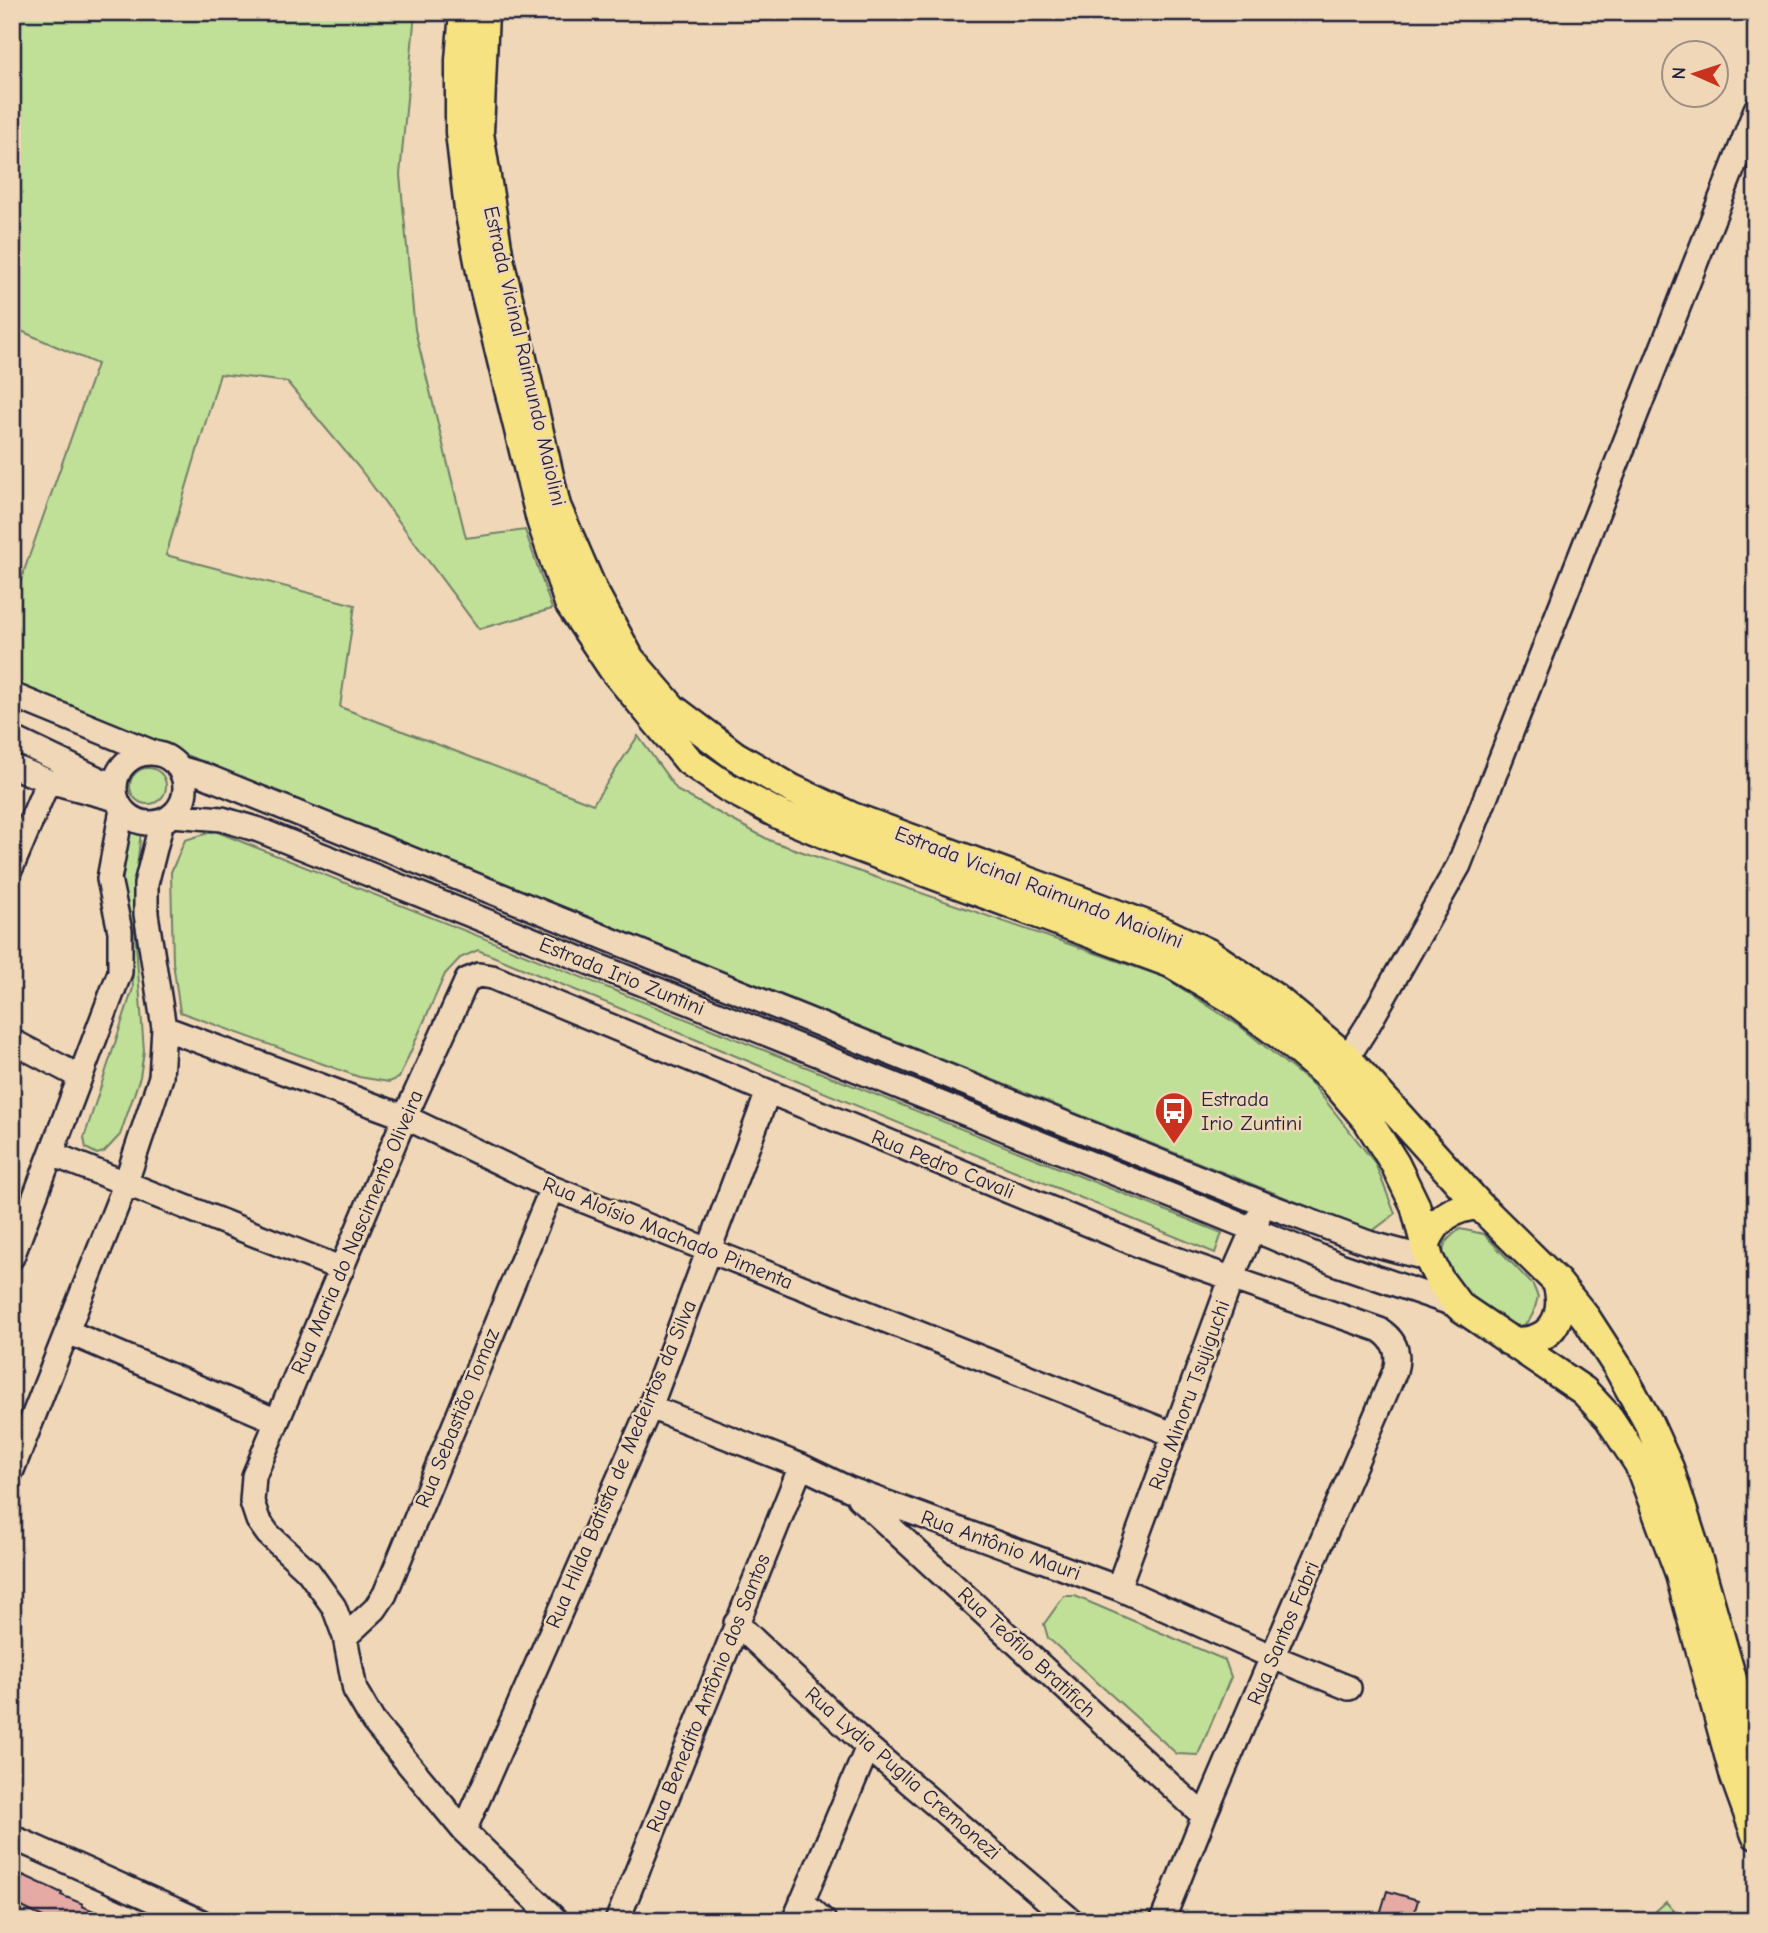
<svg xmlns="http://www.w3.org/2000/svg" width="1768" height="1933" font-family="'Comic Neue',sans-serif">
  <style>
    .green { fill: #c0df97; stroke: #718069; stroke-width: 2 }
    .building { fill: #e5aaa4; stroke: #22223b; stroke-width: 2 }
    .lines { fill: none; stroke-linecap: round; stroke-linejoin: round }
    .minor-casing { stroke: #22223b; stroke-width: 28 }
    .major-casing { stroke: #22223b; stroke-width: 33 }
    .minor { stroke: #efd7b7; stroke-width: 23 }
    .major { stroke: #f7e281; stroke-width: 28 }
    .labels { text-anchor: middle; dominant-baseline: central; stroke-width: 5; stroke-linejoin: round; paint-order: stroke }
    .street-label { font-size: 21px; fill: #22223b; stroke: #efd7b7 }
    .poi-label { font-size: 21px; fill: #22223b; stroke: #efd7b7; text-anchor: start }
  </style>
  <rect width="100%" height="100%" fill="#efd7b7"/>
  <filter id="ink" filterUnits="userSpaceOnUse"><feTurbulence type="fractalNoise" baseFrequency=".0143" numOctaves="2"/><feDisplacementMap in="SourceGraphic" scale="14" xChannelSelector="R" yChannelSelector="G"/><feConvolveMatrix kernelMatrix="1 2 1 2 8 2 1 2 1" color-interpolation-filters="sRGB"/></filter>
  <g filter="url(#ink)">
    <path class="green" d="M 12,12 L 415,12 L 400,175 L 415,330 L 466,538 L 525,530 L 552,609 L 479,629 L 360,469 L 287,382 L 220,374 L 166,555 L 355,605 L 340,707 L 593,804 L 638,736 L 678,791 L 771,841 L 1164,977 L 1241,1027 L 1313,1085 L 1375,1163 L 1395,1214 L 1371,1232 L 12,685 L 12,605 L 97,364 L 12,327 Z
      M130 786a18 18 0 1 1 36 0a18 18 0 1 1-36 0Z
      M 129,826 L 141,831 L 133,904 L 144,1051 L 140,1077 L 120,1135 L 104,1152 L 97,1154 L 86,1148 L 84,1138 L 133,988 L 130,933 L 122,886 Z
      M 215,831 L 1222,1233 L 1215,1253 L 478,950 L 460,958 L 445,974 L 399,1078 L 389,1082 L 359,1077 L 180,1012 L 173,962 L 171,872 L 185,840 Z
      M 1460,1229 L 1484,1234 L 1533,1285 L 1538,1297 C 1535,1306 1533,1321 1523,1325 C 1509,1331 1458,1288 1449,1275 C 1445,1268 1441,1252 1445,1244 C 1448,1238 1455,1233 1460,1229 Z
      M 1064,1596 L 1075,1596 L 1225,1660 L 1231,1677 L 1198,1755 L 1177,1754 L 1048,1638 L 1044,1624 Z
      M 1666,1902 L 1683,1921 L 1645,1921 Z"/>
    <path class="building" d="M 23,1875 L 62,1893 L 61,1895 L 83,1904 L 82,1906 L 117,1921 L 52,1921 L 34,1913 L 12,1902 Z
      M 1387,1891 L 1418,1900 L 1412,1921 L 1378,1921 Z"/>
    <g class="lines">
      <g class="minor-casing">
        <path id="minor" d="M 12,695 L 154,753
          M 12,738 L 115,787
          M115 788a35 35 0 1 1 70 0a35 35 0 1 1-70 0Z
          M 12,766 L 48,781 L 112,798
          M 179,768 L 203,775 L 1264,1204 L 1369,1243 L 1429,1259
          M 172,815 L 222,819 L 259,830 L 1174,1197 L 1340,1265 L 1459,1306
          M 12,866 L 48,781
          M 164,1028 L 405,1117 L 552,1188 L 1175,1435
          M 12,1041 L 80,1077
          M 1347,1058 L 1368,1025 L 1459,865 L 1756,109
          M 52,1154 L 342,1269
          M 12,1257 L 120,972 L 120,931 L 109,879 L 122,809
          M 68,1332 L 277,1421
          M 650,1407 L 801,1466 L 849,1489 L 1118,1588 L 1273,1657 L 1349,1688
          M 12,1470 L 125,1185 L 161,1077 L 164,1028 L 146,914 L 146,884 L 162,821
          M 859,1498 L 1204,1816
          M 1118,1588 L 1232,1277 L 1258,1218
          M 736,1623 L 868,1747 L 1072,1921
          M 345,1637 L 375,1609 L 385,1594 L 552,1188
          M 464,1831 L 650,1407 L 768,1092
          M 12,1837 L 200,1921
          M 802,1901 L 824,1921
          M 557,1921 L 464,1831 L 373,1721 L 355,1690 L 345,1637 L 334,1607 L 308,1571 L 268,1534 L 258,1520 L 252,1502 L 254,1476 L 405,1117 L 467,980 L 479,975 L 492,977 L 1153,1251 L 1380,1330 C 1395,1340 1400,1353 1395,1371 L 1204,1816 L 1162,1921
          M 617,1921 L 801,1466
          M 794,1921 L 868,1747"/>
      </g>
      <g class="major-casing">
        <path id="major" d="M 464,12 L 460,60 L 460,132 L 469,209 L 484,287 L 541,520 L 569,603 L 613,669 L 689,761 L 727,787 L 780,815 L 845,842 L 1171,963 L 1232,999 L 1280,1035 L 1332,1079 L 1368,1121 L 1395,1164 L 1415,1205 L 1429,1259 L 1439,1279 L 1459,1306 L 1584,1391 L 1609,1418 L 1639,1464 L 1679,1571 L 1735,1777 L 1756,1835
          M 484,12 L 479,133 L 499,259 L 556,506 L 593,591 L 630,659 L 673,709 L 734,755 L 792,789 L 852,817 L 1157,929 L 1210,954 L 1275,998 L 1347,1058 L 1479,1205 L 1557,1282 L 1586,1318 L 1619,1369 L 1648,1422 L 1669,1468 L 1694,1546 L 1756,1763
          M 1426,1243 C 1436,1219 1452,1207 1479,1205
          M 1509,1341 C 1549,1346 1568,1319 1557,1282"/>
      </g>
      <use href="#minor" class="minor"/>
      <use href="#major" class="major"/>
    </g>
  </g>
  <defs>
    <g id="bus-pin" transform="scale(2.0125)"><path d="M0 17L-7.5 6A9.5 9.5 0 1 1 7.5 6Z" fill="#c8321e" stroke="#efd7b7"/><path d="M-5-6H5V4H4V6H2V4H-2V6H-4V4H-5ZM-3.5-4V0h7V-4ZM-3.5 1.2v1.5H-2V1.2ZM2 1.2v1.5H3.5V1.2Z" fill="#fff"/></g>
  </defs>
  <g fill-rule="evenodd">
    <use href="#bus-pin" x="1174" y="1111"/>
  </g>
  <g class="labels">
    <g class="street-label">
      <text transform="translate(525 356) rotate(77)">Estrada Vicinal Raimundo Maiolini</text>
      <text transform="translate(1039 887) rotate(21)">Estrada Vicinal Raimundo Maiolini</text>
      <text transform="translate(622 976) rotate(22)">Estrada Irio Zuntini</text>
      <text transform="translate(943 1164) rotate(22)">Rua Pedro Cavali</text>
      <text transform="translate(357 1232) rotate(-67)">Rua Maria do Nascimento Oliveira</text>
      <text transform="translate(668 1233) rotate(22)">Rua Aloísio Machado Pimenta</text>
      <text transform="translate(1189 1395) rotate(-70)">Rua Minoru Tsujiguchi</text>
      <text transform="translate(457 1418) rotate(-68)">Rua Sebastião Tomaz</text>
      <text transform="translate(621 1464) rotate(-67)">Rua Hilda Batista de Medeirtos da Silva</text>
      <text transform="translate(1001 1545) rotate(20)">Rua Antônio Mauri</text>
      <text transform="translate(1283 1633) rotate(-67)">Rua Santos Fabri</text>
      <text transform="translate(1027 1652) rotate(43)">Rua Teófilo Bratifich</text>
      <text transform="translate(708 1693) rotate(-68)">Rua Benedito Antônio dos Santos</text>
      <text transform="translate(903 1773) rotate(41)">Rua Lydia Puglia Cremonezi</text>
    </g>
    <g class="poi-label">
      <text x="1201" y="1099">Estrada<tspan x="1201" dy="24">Irio Zuntini</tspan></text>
    </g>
  </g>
  <rect width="1768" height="1933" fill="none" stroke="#efd7b7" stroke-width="42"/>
  <rect x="21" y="21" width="1726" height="1891" fill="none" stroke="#22223b" stroke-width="2.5" filter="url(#ink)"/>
  <g transform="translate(1695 74) rotate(273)"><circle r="33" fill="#efd7b7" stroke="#9d8f85" stroke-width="2"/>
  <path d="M0-5L12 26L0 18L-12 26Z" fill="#c8321e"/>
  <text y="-10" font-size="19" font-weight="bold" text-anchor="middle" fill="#22223b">N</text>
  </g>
</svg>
